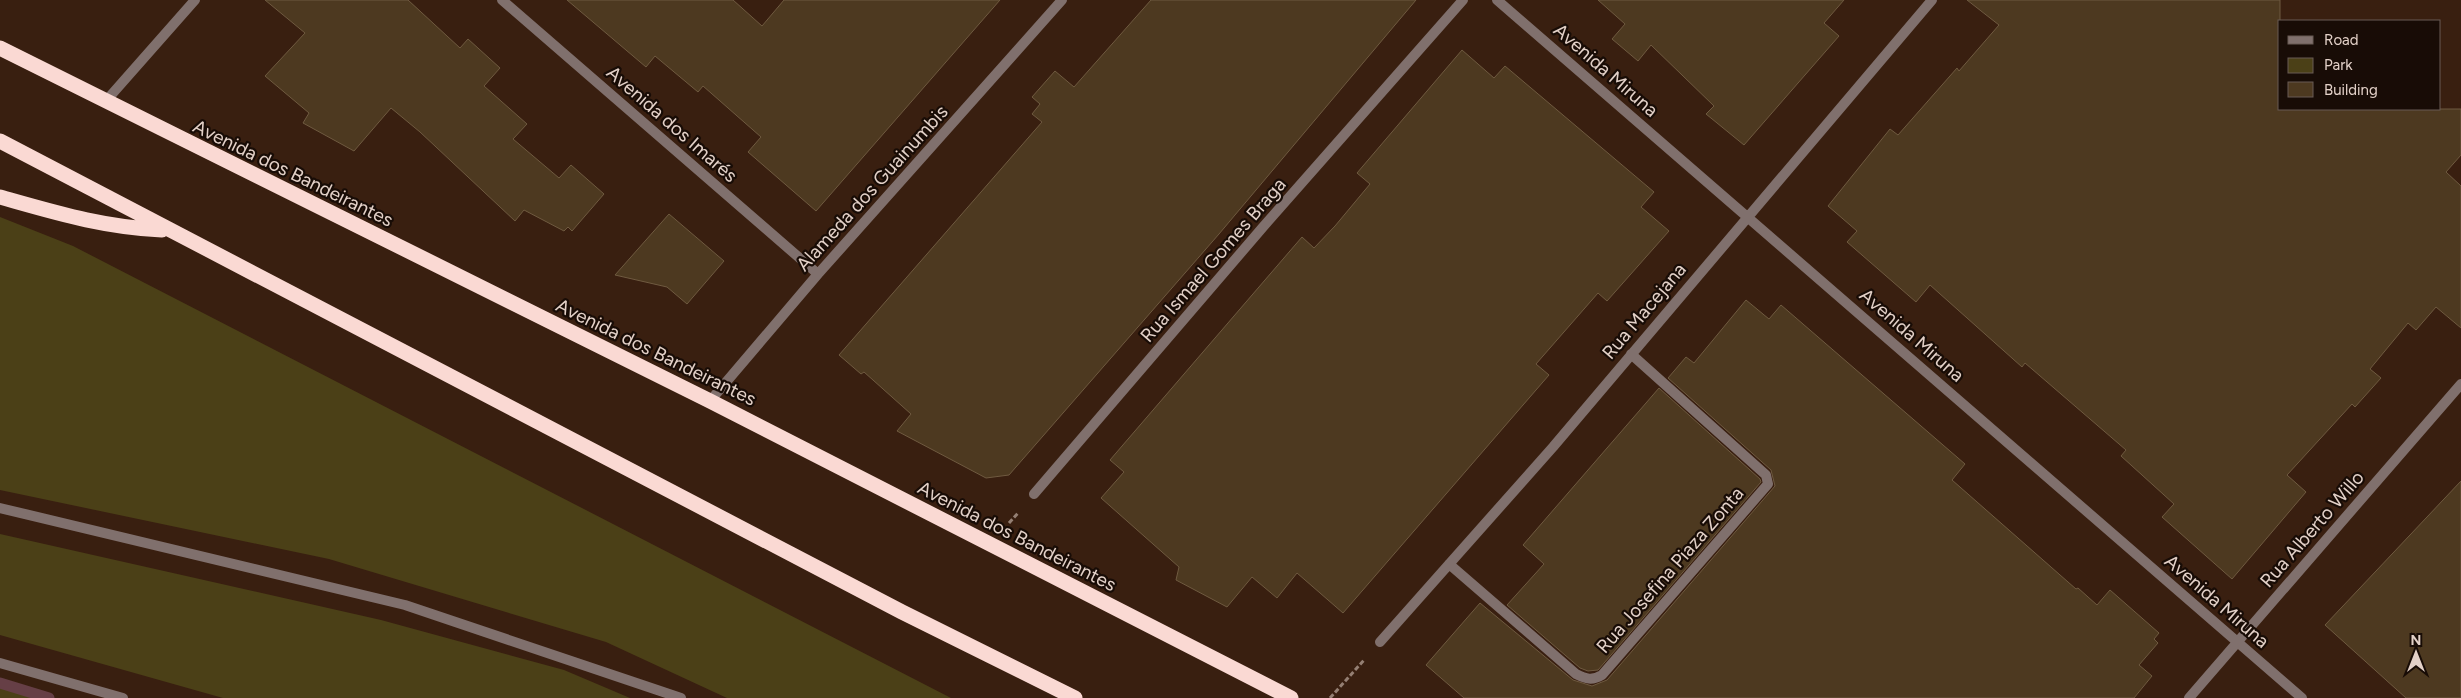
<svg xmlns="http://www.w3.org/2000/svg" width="2461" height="698" font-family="Figtree,sans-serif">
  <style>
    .green { fill: #4b4017 }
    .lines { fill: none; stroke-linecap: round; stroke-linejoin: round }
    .stream { stroke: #663f46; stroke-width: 11 }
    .building { fill: #4d3920; stroke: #6f5a40 }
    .path { stroke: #947f73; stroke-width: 3; stroke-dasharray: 5 2.5; stroke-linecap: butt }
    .lane { stroke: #80706d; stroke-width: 10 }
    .street { stroke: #80706d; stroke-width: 10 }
    .highway { stroke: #fad9d3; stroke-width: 15 }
    .labels { text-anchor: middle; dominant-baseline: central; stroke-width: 4.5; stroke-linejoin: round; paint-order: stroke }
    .street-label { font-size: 19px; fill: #e3d1c8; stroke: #180c06 }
  </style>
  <rect width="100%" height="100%" fill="#391f10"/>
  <path class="green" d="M 0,217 L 73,246 L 951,698 L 727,698 L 606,642 L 329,559 L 0,490 Z
    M 0,534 L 381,620 L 564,670 L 630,698 L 223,698 L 0,635 Z
    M 0,686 L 38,698 L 0,698 Z"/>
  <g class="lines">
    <path class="stream" d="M 0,683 L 49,698"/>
  </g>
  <path class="building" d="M 265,0 L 408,0 L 460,48 L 468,39 L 500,68 L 484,86 L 527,124 L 513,139 L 559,178 L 571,165 L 604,194 L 572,231 L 568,227 L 564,231 L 524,210 L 515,221 L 420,132 L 391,108 L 354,151 L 303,123 L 309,113 L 265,76 L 305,33 Z
    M 567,0 L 733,0 L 762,26 L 784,0 L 1000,0 L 816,211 L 748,152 L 761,137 L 703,86 L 698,92 L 655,56 L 646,67 Z
    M 1151,0 L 1416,0 L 1219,234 L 1009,475 L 986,478 L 897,431 L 911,414 L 864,372 L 861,374 L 839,355 L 1042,122 L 1032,114 L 1040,104 L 1032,97 L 1055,71 L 1074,87 Z
    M 1598,0 L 1844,0 L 1824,23 L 1839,36 L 1744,145 L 1706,114 L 1714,106 L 1651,45 L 1638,61 L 1612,39 L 1625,24 Z
    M 1967,0 L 2280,0 L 2280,109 L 2461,109 L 2461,155 L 2446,172 L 2461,186 L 2461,328 L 2436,307 L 2416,330 L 2408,323 L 2370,369 L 2381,378 L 2355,407 L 2352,404 L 2287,475 L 2306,492 L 2232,579 L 2162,517 L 2174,504 L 2121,456 L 2126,450 L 2025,363 L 2022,367 L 1930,285 L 1916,302 L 1847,242 L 1857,231 L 1828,206 L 1890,129 L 1898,135 L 1957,68 L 1959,71 L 1999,25 Z
    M 1462,50 L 1494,78 L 1505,66 L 1654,192 L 1641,207 L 1669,231 L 1607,301 L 1598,293 L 1536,364 L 1549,375 L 1343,613 L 1297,573 L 1277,598 L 1252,577 L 1227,607 L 1176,580 L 1179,567 L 1101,498 L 1124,472 L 1110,460 L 1302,237 L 1314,248 L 1335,226 L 1370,184 L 1357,173 Z
    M 669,214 L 724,261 L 687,304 L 667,287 L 615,275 Z
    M 1746,300 L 1769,319 L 1781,305 L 1965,464 L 1952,480 L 2076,589 L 2078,588 L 2097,605 L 2110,590 L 2159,633 L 2154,639 L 2158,643 L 2139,665 L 2152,676 L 2134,698 L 1464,698 L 1426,665 L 1480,603 L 1573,680 L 1592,686 L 1607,680 L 1775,486 L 1771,470 L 1668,378 L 1686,357 L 1694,363 Z
    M 1659,388 L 1760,479 L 1761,482 L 1598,670 L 1588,671 L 1580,668 L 1507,605 L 1544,564 L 1523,545 Z
    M 2461,481 L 2461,698 L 2406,698 L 2325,625 Z"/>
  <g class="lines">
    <path class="path" d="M 1009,523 L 1018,513
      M 1330,698 L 1365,659"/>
    <path class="lane" d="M 0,508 L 405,605 L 681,698
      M 0,663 L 123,698"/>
    <path class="street" d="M 502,0 L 818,274
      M 1497,0 L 2302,698
      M 105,102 L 195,0
      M 710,401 L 818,274 L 1062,0
      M 1034,494 L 1263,227 L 1463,0
      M 1449,564 L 1576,674 C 1586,679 1592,681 1602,675 L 1768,484 L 1766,475 L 1631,354
      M 1380,642 L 1553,447 L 1932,0
      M 2189,698 L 2461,384"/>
    <path class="highway" d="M 0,48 L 710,401 L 1291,698
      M 0,141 L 902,612 L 1075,698
      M 0,197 C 57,213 102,227 162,230"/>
  </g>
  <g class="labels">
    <g class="street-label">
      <text transform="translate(1606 70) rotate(41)">Avenida Miruna</text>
      <text transform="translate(672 124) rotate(41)">Avenida dos Imarés</text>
      <text transform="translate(293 173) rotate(26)">Avenida dos Bandeirantes</text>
      <text transform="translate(872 188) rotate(-48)">Alameda dos Guainumbis</text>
      <text transform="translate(1213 260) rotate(-49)">Rua Ismael Gomes Braga</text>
      <text transform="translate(1644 311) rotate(-50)">Rua Macejana</text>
      <text transform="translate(1912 335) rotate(41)">Avenida Miruna</text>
      <text transform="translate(656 352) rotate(26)">Avenida dos Bandeirantes</text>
      <text transform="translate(2312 529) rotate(-49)">Rua Alberto Willo</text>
      <text transform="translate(1017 536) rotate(27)">Avenida dos Bandeirantes</text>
      <text transform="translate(1670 570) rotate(-49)">Rua Josefina Piaza Zonta</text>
      <text transform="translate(2217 601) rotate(41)">Avenida Miruna</text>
    </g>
  </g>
  <rect x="2278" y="20" width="162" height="90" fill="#180c06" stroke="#695b54"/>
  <rect x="2288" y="36" width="25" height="8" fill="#80706d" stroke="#695b54"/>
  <text x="2324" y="45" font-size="15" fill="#e3d1c8">Road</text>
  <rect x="2288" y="58" width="25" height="15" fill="#4b4017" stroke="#695b54"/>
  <text x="2324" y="70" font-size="15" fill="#e3d1c8">Park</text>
  <rect x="2288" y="82" width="25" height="15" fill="#4d3920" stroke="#695b54"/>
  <text x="2324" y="95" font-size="15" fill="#e3d1c8">Building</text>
  <g transform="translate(2416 653)" stroke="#180c06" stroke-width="4" paint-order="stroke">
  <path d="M0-4L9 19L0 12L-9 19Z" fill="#e3d1c8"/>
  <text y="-8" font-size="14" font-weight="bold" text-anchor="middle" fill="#e3d1c8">N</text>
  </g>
</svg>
